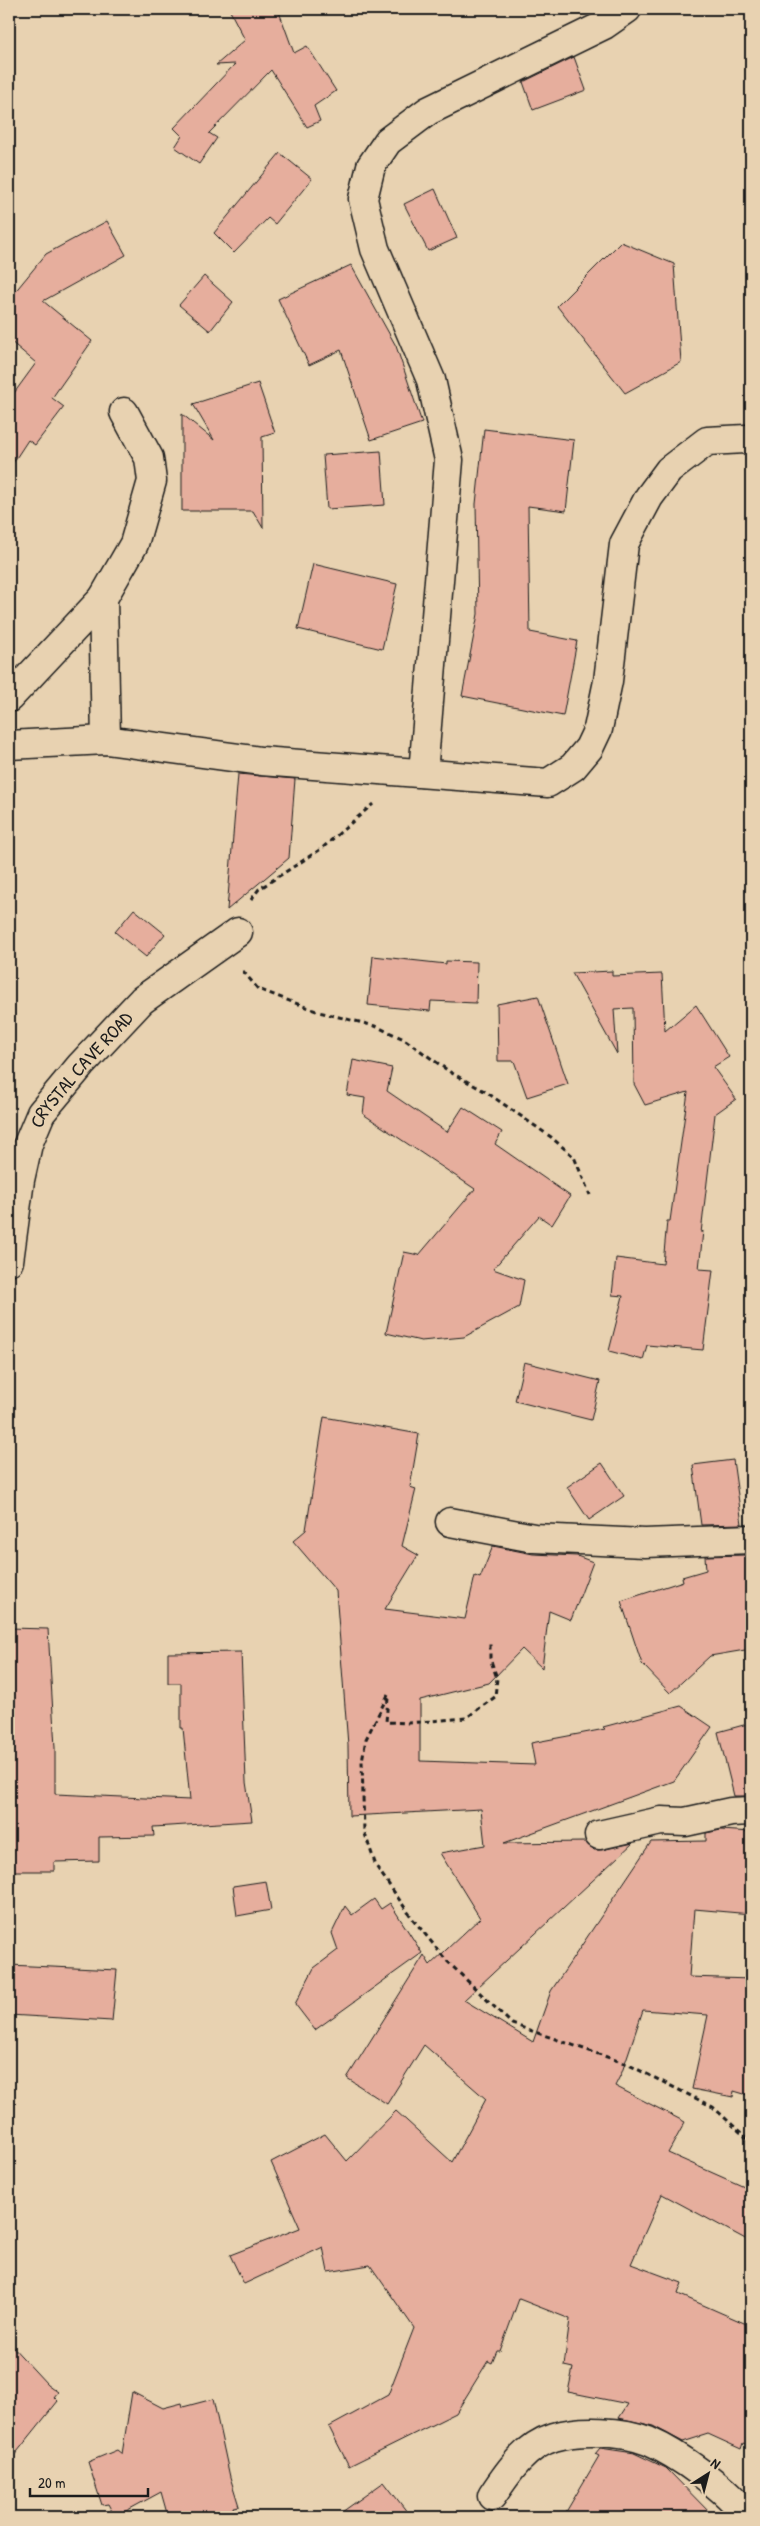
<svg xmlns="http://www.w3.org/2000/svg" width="760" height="2526" font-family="'Patrick Hand',sans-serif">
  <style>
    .building { fill: #e6ae9d; stroke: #1c1c1c }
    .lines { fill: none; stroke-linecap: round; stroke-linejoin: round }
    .minor-casing { stroke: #1c1c1c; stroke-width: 31 }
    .path { stroke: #1c1c1c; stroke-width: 3; stroke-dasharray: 5 4; stroke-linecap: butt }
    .minor { stroke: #e8d2b1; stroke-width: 28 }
    .labels { text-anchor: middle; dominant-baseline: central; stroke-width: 4; stroke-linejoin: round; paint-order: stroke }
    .street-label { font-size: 19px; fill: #1c1c1c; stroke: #e8d2b1 }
  </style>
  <rect width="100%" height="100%" fill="#e8d2b1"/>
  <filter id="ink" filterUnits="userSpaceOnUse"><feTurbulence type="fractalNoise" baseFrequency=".02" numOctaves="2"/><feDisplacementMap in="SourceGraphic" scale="10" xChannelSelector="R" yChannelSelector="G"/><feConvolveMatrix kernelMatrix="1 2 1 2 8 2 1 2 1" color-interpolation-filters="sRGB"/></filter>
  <g filter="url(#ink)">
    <path class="building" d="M 229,9 L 278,9 L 294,53 L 307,46 L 336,91 L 314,106 L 320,121 L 307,127 L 271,70 L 209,133 L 217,138 L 199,164 L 175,147 L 182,136 L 174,128 L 235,64 L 216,65 L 245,40 Z
      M 574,57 L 586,90 L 533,110 L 523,82 Z
      M 280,153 L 312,179 L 275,224 L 268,218 L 234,253 L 214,233 Z
      M 435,189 L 457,238 L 428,251 L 404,204 Z
      M 107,221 L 126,255 L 43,301 L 92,341 L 52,398 L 64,407 L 35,445 L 28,440 L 9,469 L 9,400 L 36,363 L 9,340 L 9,299 L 46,254 Z
      M 621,242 L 674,264 L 681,362 L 625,393 L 557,306 Z
      M 351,265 L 396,346 L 422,423 L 371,440 L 341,350 L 309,365 L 278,299 Z
      M 204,276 L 233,302 L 210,331 L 179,305 Z
      M 258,383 L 275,433 L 262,437 L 263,528 L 253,511 L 182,511 L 182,414 L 214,440 L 193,404 Z
      M 484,429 L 574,440 L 566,511 L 528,506 L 530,632 L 577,641 L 563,716 L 462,696 L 478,614 L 476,504 Z
      M 381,451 L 385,505 L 327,509 L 323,455 Z
      M 313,564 L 397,584 L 382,649 L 298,629 Z
      M 238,774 L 295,779 L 289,858 L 227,910 Z
      M 134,909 L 165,934 L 146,957 L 115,932 Z
      M 373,956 L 446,964 L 446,961 L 477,962 L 476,1003 L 431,1001 L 430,1011 L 368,1005 Z
      M 612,971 L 612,976 L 662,974 L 665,1031 L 696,1005 L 729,1057 L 713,1067 L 736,1099 L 715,1114 L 701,1233 L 703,1231 L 699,1269 L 713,1270 L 703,1350 L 647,1345 L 643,1360 L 609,1351 L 623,1296 L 612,1295 L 616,1258 L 663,1264 L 667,1221 L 670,1221 L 688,1092 L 645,1105 L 634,1084 L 633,1008 L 614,1009 L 617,1054 L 572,973 Z
      M 538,996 L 568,1084 L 527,1097 L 514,1061 L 498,1061 L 497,1004 Z
      M 353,1060 L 392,1068 L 387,1091 L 447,1132 L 463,1107 L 502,1132 L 495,1144 L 570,1196 L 552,1225 L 539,1216 L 493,1269 L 524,1280 L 519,1307 L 464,1337 L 421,1341 L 386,1333 L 404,1252 L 419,1255 L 475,1189 L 363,1114 L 365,1098 L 347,1095 Z
      M 524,1362 L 600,1381 L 591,1420 L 515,1401 Z
      M 324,1417 L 419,1434 L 410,1487 L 416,1489 L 402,1546 L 418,1555 L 385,1609 L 465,1619 L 475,1576 L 480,1578 L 493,1546 L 533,1554 L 577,1556 L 593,1562 L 571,1620 L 549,1611 L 542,1668 L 522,1649 L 489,1683 L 420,1700 L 420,1761 L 535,1765 L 531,1743 L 605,1729 L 603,1727 L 681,1706 L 712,1727 L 674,1781 L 504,1843 L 586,1842 L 594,1850 L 602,1850 L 633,1843 L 464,2000 L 533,2042 L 551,1991 L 651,1842 L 706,1841 L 706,1833 L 721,1830 L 751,1832 L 751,1914 L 694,1909 L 689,1977 L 751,1979 L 751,2096 L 734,2091 L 733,2097 L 692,2089 L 708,2015 L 643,2010 L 622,2072 L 615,2086 L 685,2122 L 668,2153 L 751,2190 L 751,2242 L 662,2194 L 631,2264 L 682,2283 L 678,2294 L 751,2326 L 751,2446 L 743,2443 L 741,2449 L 708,2434 L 683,2442 L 653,2426 L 619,2418 L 628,2404 L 568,2392 L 573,2368 L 564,2366 L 570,2319 L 519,2299 L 500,2351 L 497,2351 L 492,2363 L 488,2361 L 456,2413 L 349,2466 L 329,2427 L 388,2395 L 414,2328 L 370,2265 L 328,2272 L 323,2247 L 244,2284 L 230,2255 L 300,2228 L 271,2162 L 325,2134 L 347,2161 L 396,2111 L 452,2162 L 486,2099 L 424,2045 L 387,2104 L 347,2078 L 424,1955 L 430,1965 L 480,1918 L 440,1853 L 485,1845 L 481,1809 L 349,1816 L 348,1745 L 336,1591 L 293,1541 L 306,1530 Z
      M 733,1460 L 742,1524 L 701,1525 L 693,1465 Z
      M 602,1463 L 624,1496 L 589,1520 L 567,1487 Z
      M 747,1555 L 748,1568 L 751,1568 L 751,1649 L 710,1656 L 670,1693 L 642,1664 L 621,1601 L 683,1581 L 682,1577 L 706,1570 L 705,1556 Z
      M 9,1628 L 48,1629 L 55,1748 L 55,1794 L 190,1800 L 183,1728 L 181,1728 L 181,1683 L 168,1683 L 168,1653 L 241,1652 L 246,1782 L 252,1821 L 153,1827 L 154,1836 L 99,1837 L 99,1861 L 54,1862 L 54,1871 L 9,1871 Z
      M 751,1723 L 751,1796 L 734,1796 L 718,1732 Z
      M 266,1881 L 271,1910 L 237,1916 L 233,1886 Z
      M 374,1899 L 381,1909 L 390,1903 L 422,1953 L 315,2030 L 295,2004 L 314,1968 L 338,1950 L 332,1933 L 345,1906 L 352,1915 Z
      M 9,1965 L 117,1970 L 112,2021 L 9,2015 Z
      M 9,2343 L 47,2384 L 58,2392 L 54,2397 L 58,2401 L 9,2462 Z
      M 132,2392 L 163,2408 L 182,2403 L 183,2407 L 213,2399 L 230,2477 L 239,2506 L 233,2507 L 235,2517 L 168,2517 L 161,2492 L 115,2517 L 108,2504 L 102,2505 L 88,2462 L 117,2450 L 122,2454 Z
      M 600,2448 L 634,2453 L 666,2468 L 714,2517 L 563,2517 L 599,2456 L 595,2454 Z
      M 384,2482 L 411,2517 L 335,2517 Z"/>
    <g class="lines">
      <g class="minor-casing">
        <g id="minor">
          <path d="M 9,698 L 103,598"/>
          <path d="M 106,740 L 103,598 L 134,544 L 152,481 L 149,458 L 124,412"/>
          <path d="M 9,745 L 106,740 L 261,761 L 548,783 L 573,767 L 589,748 L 598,729 L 608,681 L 624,544 L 649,497 L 669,470 L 707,441 L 746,439 L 751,442"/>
          <path d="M 423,773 L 449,460 L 431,380 L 375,249 L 363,199 L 371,166 L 388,141 L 428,111 L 604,25 L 627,9"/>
          <path id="s1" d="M 9,1261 L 20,1180 L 28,1144 L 41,1113 L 81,1065 L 142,1000 L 238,932"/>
          <path d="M 450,1522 L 534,1538 L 645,1543 L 751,1539"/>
          <path d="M 599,1835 L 661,1821 L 685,1822 L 731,1812 L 751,1811"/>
          <path d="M 492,2496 C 508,2472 525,2446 554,2437 C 580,2429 623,2431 648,2441 C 678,2454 729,2490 747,2517"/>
        </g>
      </g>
      <path class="path" d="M 251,900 L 259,889 L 321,849 L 373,804
        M 243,971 L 258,989 L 319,1012 L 375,1026 L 404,1039 L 450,1072 L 486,1092 L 551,1137 L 574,1157 L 590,1195
        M 388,1695 L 366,1739 L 362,1761 L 364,1831 L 376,1866 L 412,1918 L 446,1960 L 512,2024 L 627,2064 L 713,2107 L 751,2142
        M 388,1698 L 386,1722 L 408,1723 L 466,1718 L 495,1697 L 497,1678 L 490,1658 L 490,1641"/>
      <use href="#minor" class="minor"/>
    </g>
  </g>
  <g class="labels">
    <g class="street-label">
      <text stroke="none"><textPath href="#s1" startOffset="211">CRYSTAL CAVE ROAD</textPath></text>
    </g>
  </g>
  <rect width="760" height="2526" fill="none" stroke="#e8d2b1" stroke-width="30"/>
  <rect x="15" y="15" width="730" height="2496" fill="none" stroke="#1c1c1c" stroke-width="2" filter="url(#ink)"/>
  <g transform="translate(708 2474) rotate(36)" stroke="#e8d2b1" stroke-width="4" paint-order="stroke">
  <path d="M0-4L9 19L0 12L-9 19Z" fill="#1c1c1c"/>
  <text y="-8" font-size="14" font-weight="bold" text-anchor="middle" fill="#1c1c1c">N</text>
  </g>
  <path d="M30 2488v8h118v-8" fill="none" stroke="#1c1c1c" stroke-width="2.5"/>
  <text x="38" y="2488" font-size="15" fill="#1c1c1c" stroke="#e8d2b1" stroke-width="4" paint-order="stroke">20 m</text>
</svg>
